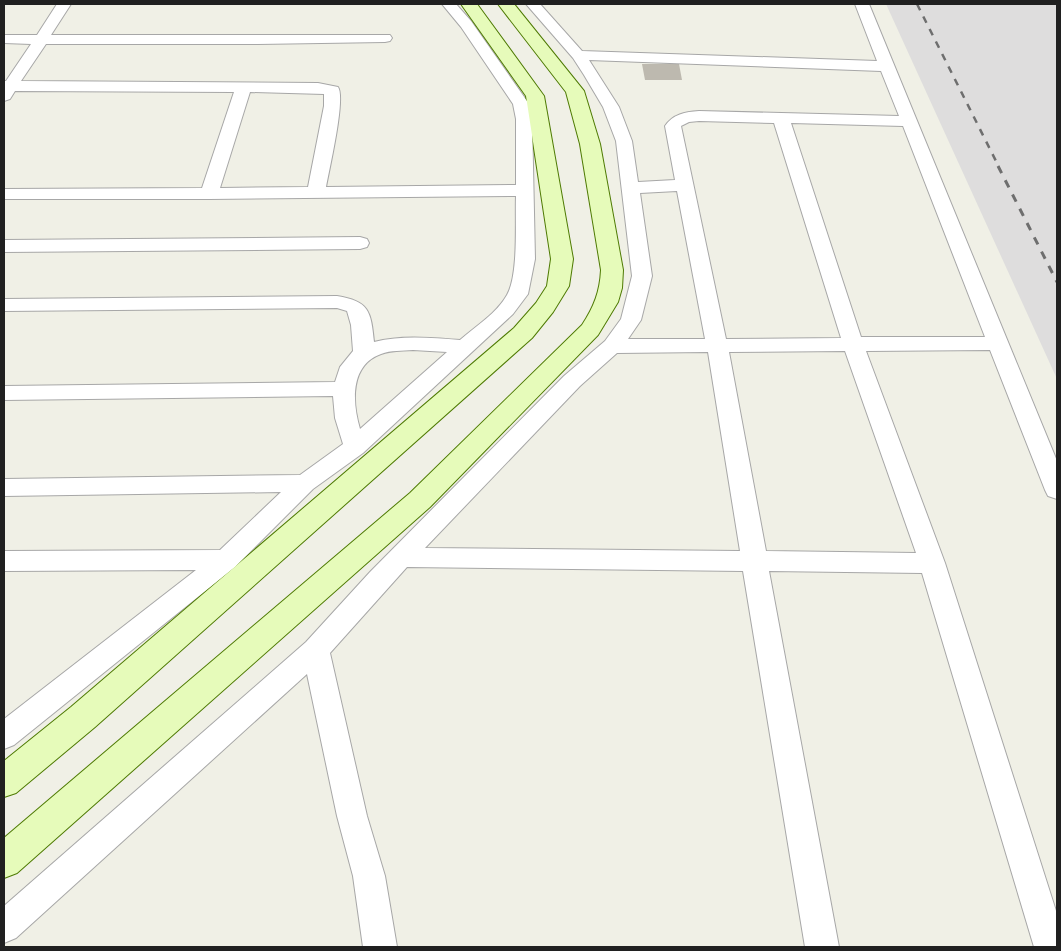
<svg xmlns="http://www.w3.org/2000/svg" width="1061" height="951" font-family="Inter,sans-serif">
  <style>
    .residential { fill: #dedddd }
    .building { fill: #bdb9af }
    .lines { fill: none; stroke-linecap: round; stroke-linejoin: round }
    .street-casing { stroke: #a7a7a7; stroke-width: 2 }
    .secondary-casing { stroke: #4e7a03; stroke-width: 2 }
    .street { fill: #fff; fill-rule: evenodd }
    .secondary { fill: #e6fbba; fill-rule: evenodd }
    .rail-far1 { stroke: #6e6e6e; stroke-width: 2.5; stroke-dasharray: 7 7; stroke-linecap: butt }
    .rail { stroke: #6e6e6e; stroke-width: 3; stroke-dasharray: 8 8; stroke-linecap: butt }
  </style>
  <rect width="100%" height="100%" fill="#f0f0e6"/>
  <path class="residential" d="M 886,4 L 1057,4 L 1057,379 Z"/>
  <path class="building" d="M 642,64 L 679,64 L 682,80 L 645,80 Z"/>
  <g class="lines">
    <g class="street-casing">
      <path id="street" d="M 57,4 L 71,4 L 51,35 L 390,35 L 392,38 L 390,41 L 385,42 L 258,44 L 46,44 L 21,81 L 318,83 L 338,87 C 346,98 329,170 326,187 L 516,185 L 516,119 L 513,104 L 461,27 L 442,4 L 456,4 L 471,21 L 529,104 L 532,119 L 535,259 L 528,294 L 513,314 L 363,453 L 313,489 L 235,567 L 14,745 L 4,749 L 4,719 L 196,570 L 4,571 L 4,551 L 220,550 L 281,492 L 4,496 L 4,479 L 300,475 L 343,444 L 335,418 L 333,396 L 4,400 L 4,386 L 335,382 L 340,367 L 353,351 L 351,325 L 347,311 L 337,308 L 4,311 L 4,299 L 337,296 C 369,301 371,311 374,342 C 403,335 431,338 460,340 C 476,326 497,313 507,295 C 519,274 515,220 516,196 L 209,199 L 4,199 L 4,189 L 202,188 L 234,92 L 15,91 L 10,99 L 4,101 L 4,81 L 6,81 L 31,44 L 4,43 L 4,35 L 37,35 ZM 250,92 L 324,94 L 324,106 L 308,187 L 220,188 ZM 413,350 L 447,352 L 360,429 C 352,402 350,365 381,354 C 391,350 402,351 413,350 Z
        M 526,4 L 540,4 L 582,51 L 877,61 L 855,4 L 869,4 L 1057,461 L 1057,499 L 1048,496 L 1045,490 L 990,350 L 866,351 L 945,563 L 1057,914 L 1057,947 L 1034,947 L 922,573 L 769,571 L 839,947 L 805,947 L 743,571 L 407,567 L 330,653 L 367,816 L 385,876 L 397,947 L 363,947 L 353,876 L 337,816 L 307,674 L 16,938 L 4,943 L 4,906 L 306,642 L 370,572 L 564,376 L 605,341 L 621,319 L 632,276 L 616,141 L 603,107 L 584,75 L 573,58 ZM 589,60 L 881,71 L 899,116 L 699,111 C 685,112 673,114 665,126 L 675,180 L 638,182 L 632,141 L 619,107 ZM 699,121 L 774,123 L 841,338 L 726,339 L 681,126 L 689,122 ZM 791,123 L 903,126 L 985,337 L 861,337 ZM 677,191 L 705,339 L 628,339 L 641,320 L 652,276 L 640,193 ZM 845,351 L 916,553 L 766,551 L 729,352 ZM 708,352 L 740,551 L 425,548 L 580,386 L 617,353 Z
        M 360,237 L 367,239 L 369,243 L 367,247 L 360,249 L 4,252 L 4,240 Z"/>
    </g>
    <g class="secondary-casing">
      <path id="secondary" d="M 461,4 L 477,4 L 544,96 L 573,259 L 569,286 L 553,312 L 532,338 L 95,727 L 16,793 L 4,797 L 4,761 L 71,707 L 514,328 L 536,303 L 547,286 L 551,259 L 526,96 Z
        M 498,4 L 514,4 L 584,91 L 600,144 L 623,270 L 622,288 L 618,302 L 598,335 L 430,507 L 17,873 L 4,878 L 4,838 L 410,493 L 582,325 C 594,307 600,291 601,270 L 580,144 L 566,92 Z"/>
    </g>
    <use href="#street" class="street"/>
    <use href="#secondary" class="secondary"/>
    <path class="rail-far1" d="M 917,4 L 999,167"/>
    <path class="rail" d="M 998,166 L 1057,282"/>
  </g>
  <rect width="1061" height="951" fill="none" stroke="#202020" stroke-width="10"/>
</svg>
